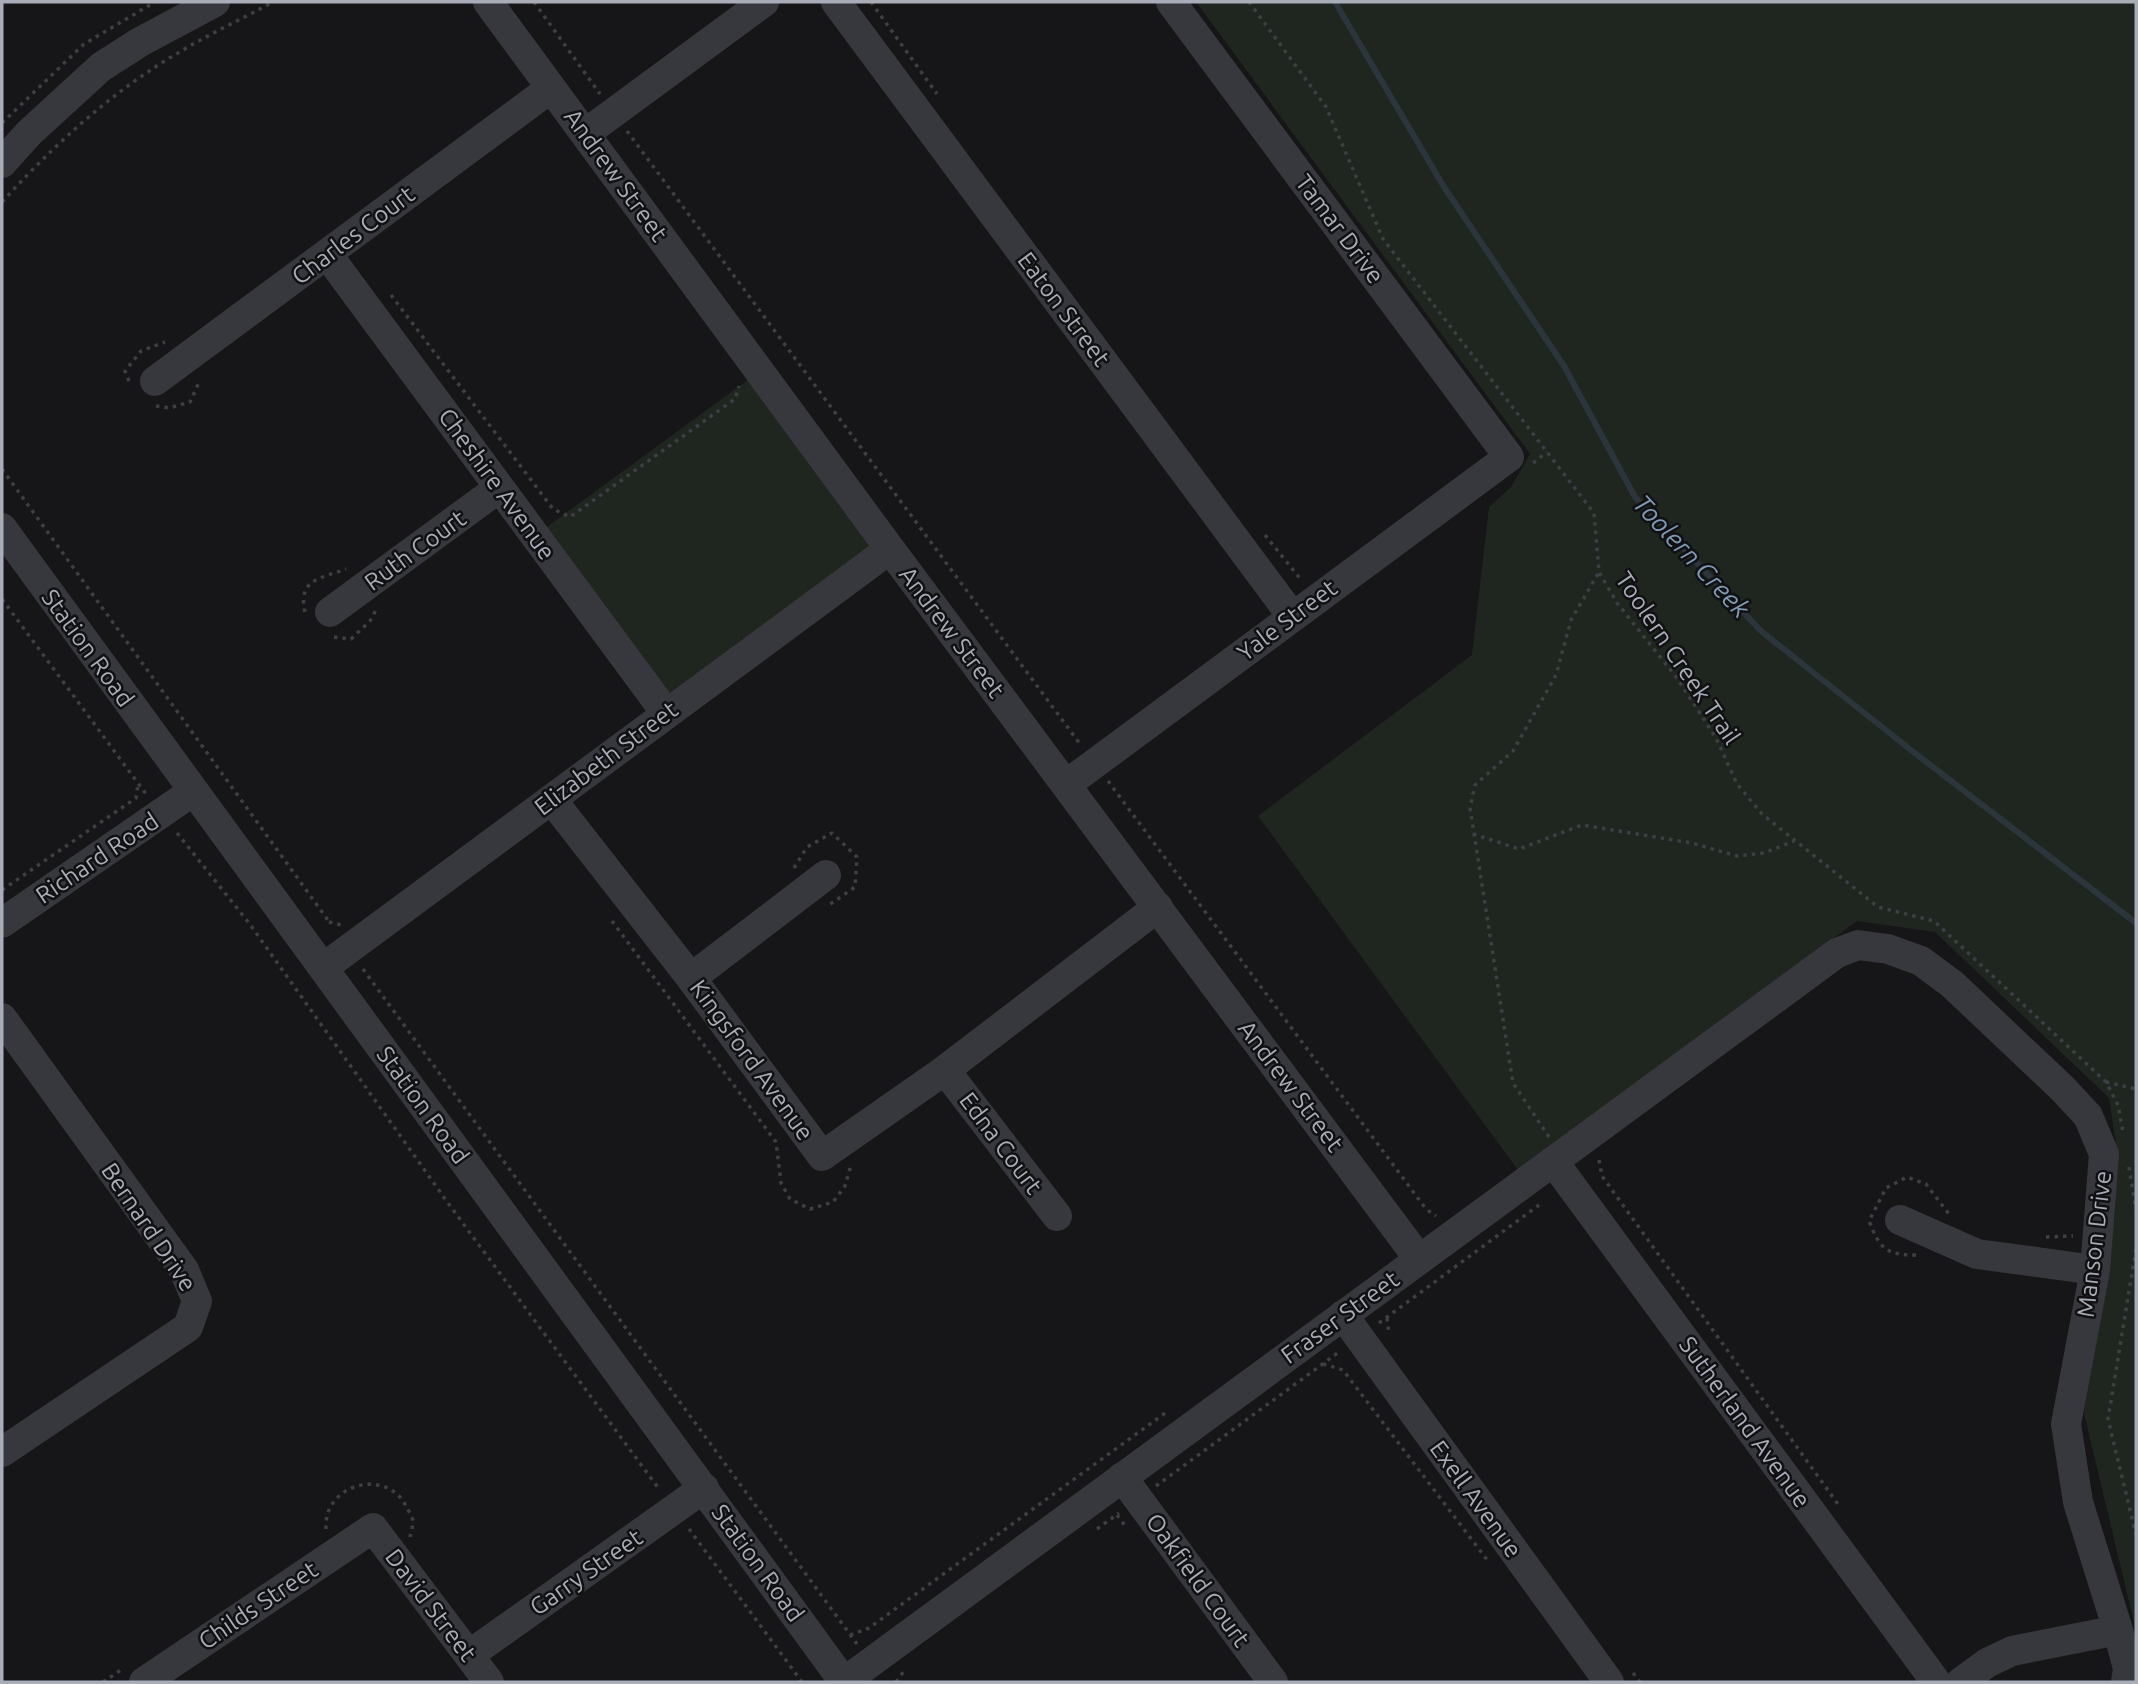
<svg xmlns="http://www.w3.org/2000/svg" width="2138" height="1684" font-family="Ubuntu,sans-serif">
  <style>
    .green { fill: #1e261f }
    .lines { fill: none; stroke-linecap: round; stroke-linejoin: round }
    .stream { stroke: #2c353c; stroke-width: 6 }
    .path { stroke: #3d3f44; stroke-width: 3.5; stroke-dasharray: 3.5 5; stroke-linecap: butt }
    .minor { stroke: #37383d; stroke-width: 30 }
    .labels { text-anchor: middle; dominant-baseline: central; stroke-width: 5; stroke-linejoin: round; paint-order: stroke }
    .street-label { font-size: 24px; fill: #a8adb8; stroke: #111113 }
    .water-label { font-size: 26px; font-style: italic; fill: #7f9bb3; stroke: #111113 }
  </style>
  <rect width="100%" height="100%" fill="#161618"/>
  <path class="green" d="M 1196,2 L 2136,2 L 2136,1631 L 2084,1413 L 2118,1157 L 2109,1098 L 1935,932 L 1857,921 L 1518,1170 L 1258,816 L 1472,655 L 1489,507 L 1511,487 L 1530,454 Z
    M 749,379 L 873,548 L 668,698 L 544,529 Z"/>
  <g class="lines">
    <path class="stream" d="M 1335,2 L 1444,187 L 1564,366 L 1635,497 L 1761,631 L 1916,754 L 2136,923"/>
    <path class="path" d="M 534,2 L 600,94
      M 871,2 L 937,94
      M 1249,2 L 1326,107 L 1383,239 L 1594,513 L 1599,572 L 1617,603 L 1677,678 L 1716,738 L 1737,784 L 1762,814 L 1878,907 L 1934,921 L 2106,1082 L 2118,1105 L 2123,1132
      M 2,123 L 84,44 L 155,2
      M 627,131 L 1080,744
      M 2,202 C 54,145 111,92 178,53 C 209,34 242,19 273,2
      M 391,295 L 553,509 L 570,517 L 735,399 L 739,386
      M 129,381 L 125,371 L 141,351 L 165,342
      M 156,406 L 169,408 L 190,402 L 200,380
      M 1533,463 L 1547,452
      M 2,469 L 330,923
      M 1265,535 L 1302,581
      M 2,599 L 146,794
      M 305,612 C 297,578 323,578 346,569
      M 334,637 L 351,639 L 370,621 L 376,610
      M 1108,781 L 1426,1209 L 1436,1216
      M 177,833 L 249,923 L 448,1203 L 659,1489
      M 1473,834 L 1519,849 L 1582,825 L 1692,843 L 1737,856 L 1764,853 L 1794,841
      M 794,868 L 807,847 L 832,833 L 857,857 L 855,887 L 829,905
      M 2,890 L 136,798 L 138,784
      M 612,921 L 776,1142 L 781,1183 L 790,1199 L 810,1209 L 833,1202 L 845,1186 L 851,1165
      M 329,922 L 341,925
      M 363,969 L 857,1644
      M 2106,1082 L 2136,1089
      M 1549,1137 L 1513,1083 L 1470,808 L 1475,785 L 1513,751 L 1556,675 L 1571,620 L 1599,572
      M 1599,1160 L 1602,1176 L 1840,1507
      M 2129,1167 L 2136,1210
      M 2046,1237 L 2073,1236
      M 2136,1249 L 2108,1419 L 2136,1535
      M 1916,1255 C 1885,1255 1880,1248 1869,1221 L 1886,1188 L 1907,1177 L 1926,1184 L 1949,1214
      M 1387,1318 L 1389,1334
      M 1379,1323 L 1539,1205
      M 1323,1364 L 1343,1370 L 1488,1561
      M 1156,1486 L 1339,1352
      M 1117,1515 L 1126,1527
      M 326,1529 C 323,1484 386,1467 406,1506 C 408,1510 412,1516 413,1521 C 413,1526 411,1532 410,1537
      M 689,1529 L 802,1682
      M 1097,1529 L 1119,1513
      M 850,1635 L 869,1628 L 1168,1411
      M 1633,1673 L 1640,1682
      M 103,1682 L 124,1668
      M 896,1682 L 904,1671"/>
    <path class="minor" d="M 488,2 L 890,549 L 1419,1259
      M 836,2 L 1292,616
      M 586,133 L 764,2
      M 2,163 L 29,133 L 101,67 L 140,42 L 215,2
      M 327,254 L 666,713
      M 155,381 L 551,88
      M 2,528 C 280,915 564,1297 844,1682
      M 330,612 L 499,488
      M 1067,784 L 1509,457 L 1171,2
      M 552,800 L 691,978 L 822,1156 L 945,1070 L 1158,907
      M 2,923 L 192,792
      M 323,968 L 890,549
      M 691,978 L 826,875
      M 2,1018 L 184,1270 L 197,1301 L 188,1327 L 2,1452
      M 945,1070 L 1057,1216
      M 1553,1161 L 1936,1682
      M 1900,1220 L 1977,1254 L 2095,1270
      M 1343,1315 L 1609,1682
      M 1122,1477 L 1273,1682
      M 469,1655 L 704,1488
      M 144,1682 L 373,1528 L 489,1682
      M 844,1682 L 1837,953 L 1858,945 L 1888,949 L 1921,961 L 1952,984 L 2063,1089 L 2088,1116 L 2104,1154 L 2095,1270 L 2066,1424 L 2078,1502 L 2118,1630 L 2128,1669 L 2126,1682
      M 1961,1682 L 1987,1663 L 2012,1651 L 2118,1630"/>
  </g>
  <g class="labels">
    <g class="street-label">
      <text transform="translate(616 175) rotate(54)">Andrew Street</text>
      <text transform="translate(1340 229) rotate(53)">Tamar Drive</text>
      <text transform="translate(353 235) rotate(-37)">Charles Court</text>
      <text transform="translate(1064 309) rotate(53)">Eaton Street</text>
      <text transform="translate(497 484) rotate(54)">Cheshire Avenue</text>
      <text transform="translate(415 550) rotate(-36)">Ruth Court</text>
      <text transform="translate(1287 620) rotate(-37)">Yale Street</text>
      <text transform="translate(952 632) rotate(53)">Andrew Street</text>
      <text transform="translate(88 648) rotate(54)">Station Road</text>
      <text transform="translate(1678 658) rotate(56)">Toolern Creek Trail</text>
      <text transform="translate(606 758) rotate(-37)">Elizabeth Street</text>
      <text transform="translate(97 858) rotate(-34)">Richard Road</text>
      <text transform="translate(752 1060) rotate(54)">Kingsford Avenue</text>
      <text transform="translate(1291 1086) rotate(53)">Andrew Street</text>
      <text transform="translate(423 1105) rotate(54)">Station Road</text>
      <text transform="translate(1001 1143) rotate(53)">Edna Court</text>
      <text transform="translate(149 1227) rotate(56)">Bernard Drive</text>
      <text transform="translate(2094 1244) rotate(-83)">Manson Drive</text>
      <text transform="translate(1340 1317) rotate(-36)">Fraser Street</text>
      <text transform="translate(1745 1422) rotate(54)">Sutherland Avenue</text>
      <text transform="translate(1476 1499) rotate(54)">Exell Avenue</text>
      <text transform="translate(758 1563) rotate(54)">Station Road</text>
      <text transform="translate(586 1572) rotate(-35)">Garry Street</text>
      <text transform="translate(1198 1580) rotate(54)">Oakfield Court</text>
      <text transform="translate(258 1605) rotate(-34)">Childs Street</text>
      <text transform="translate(431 1605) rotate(53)">David Street</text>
    </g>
    <g class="water-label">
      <text transform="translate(1692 556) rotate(47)">Toolern Creek</text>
    </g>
  </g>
  <rect width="2138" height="1684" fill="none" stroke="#a8adb8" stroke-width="7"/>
</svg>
